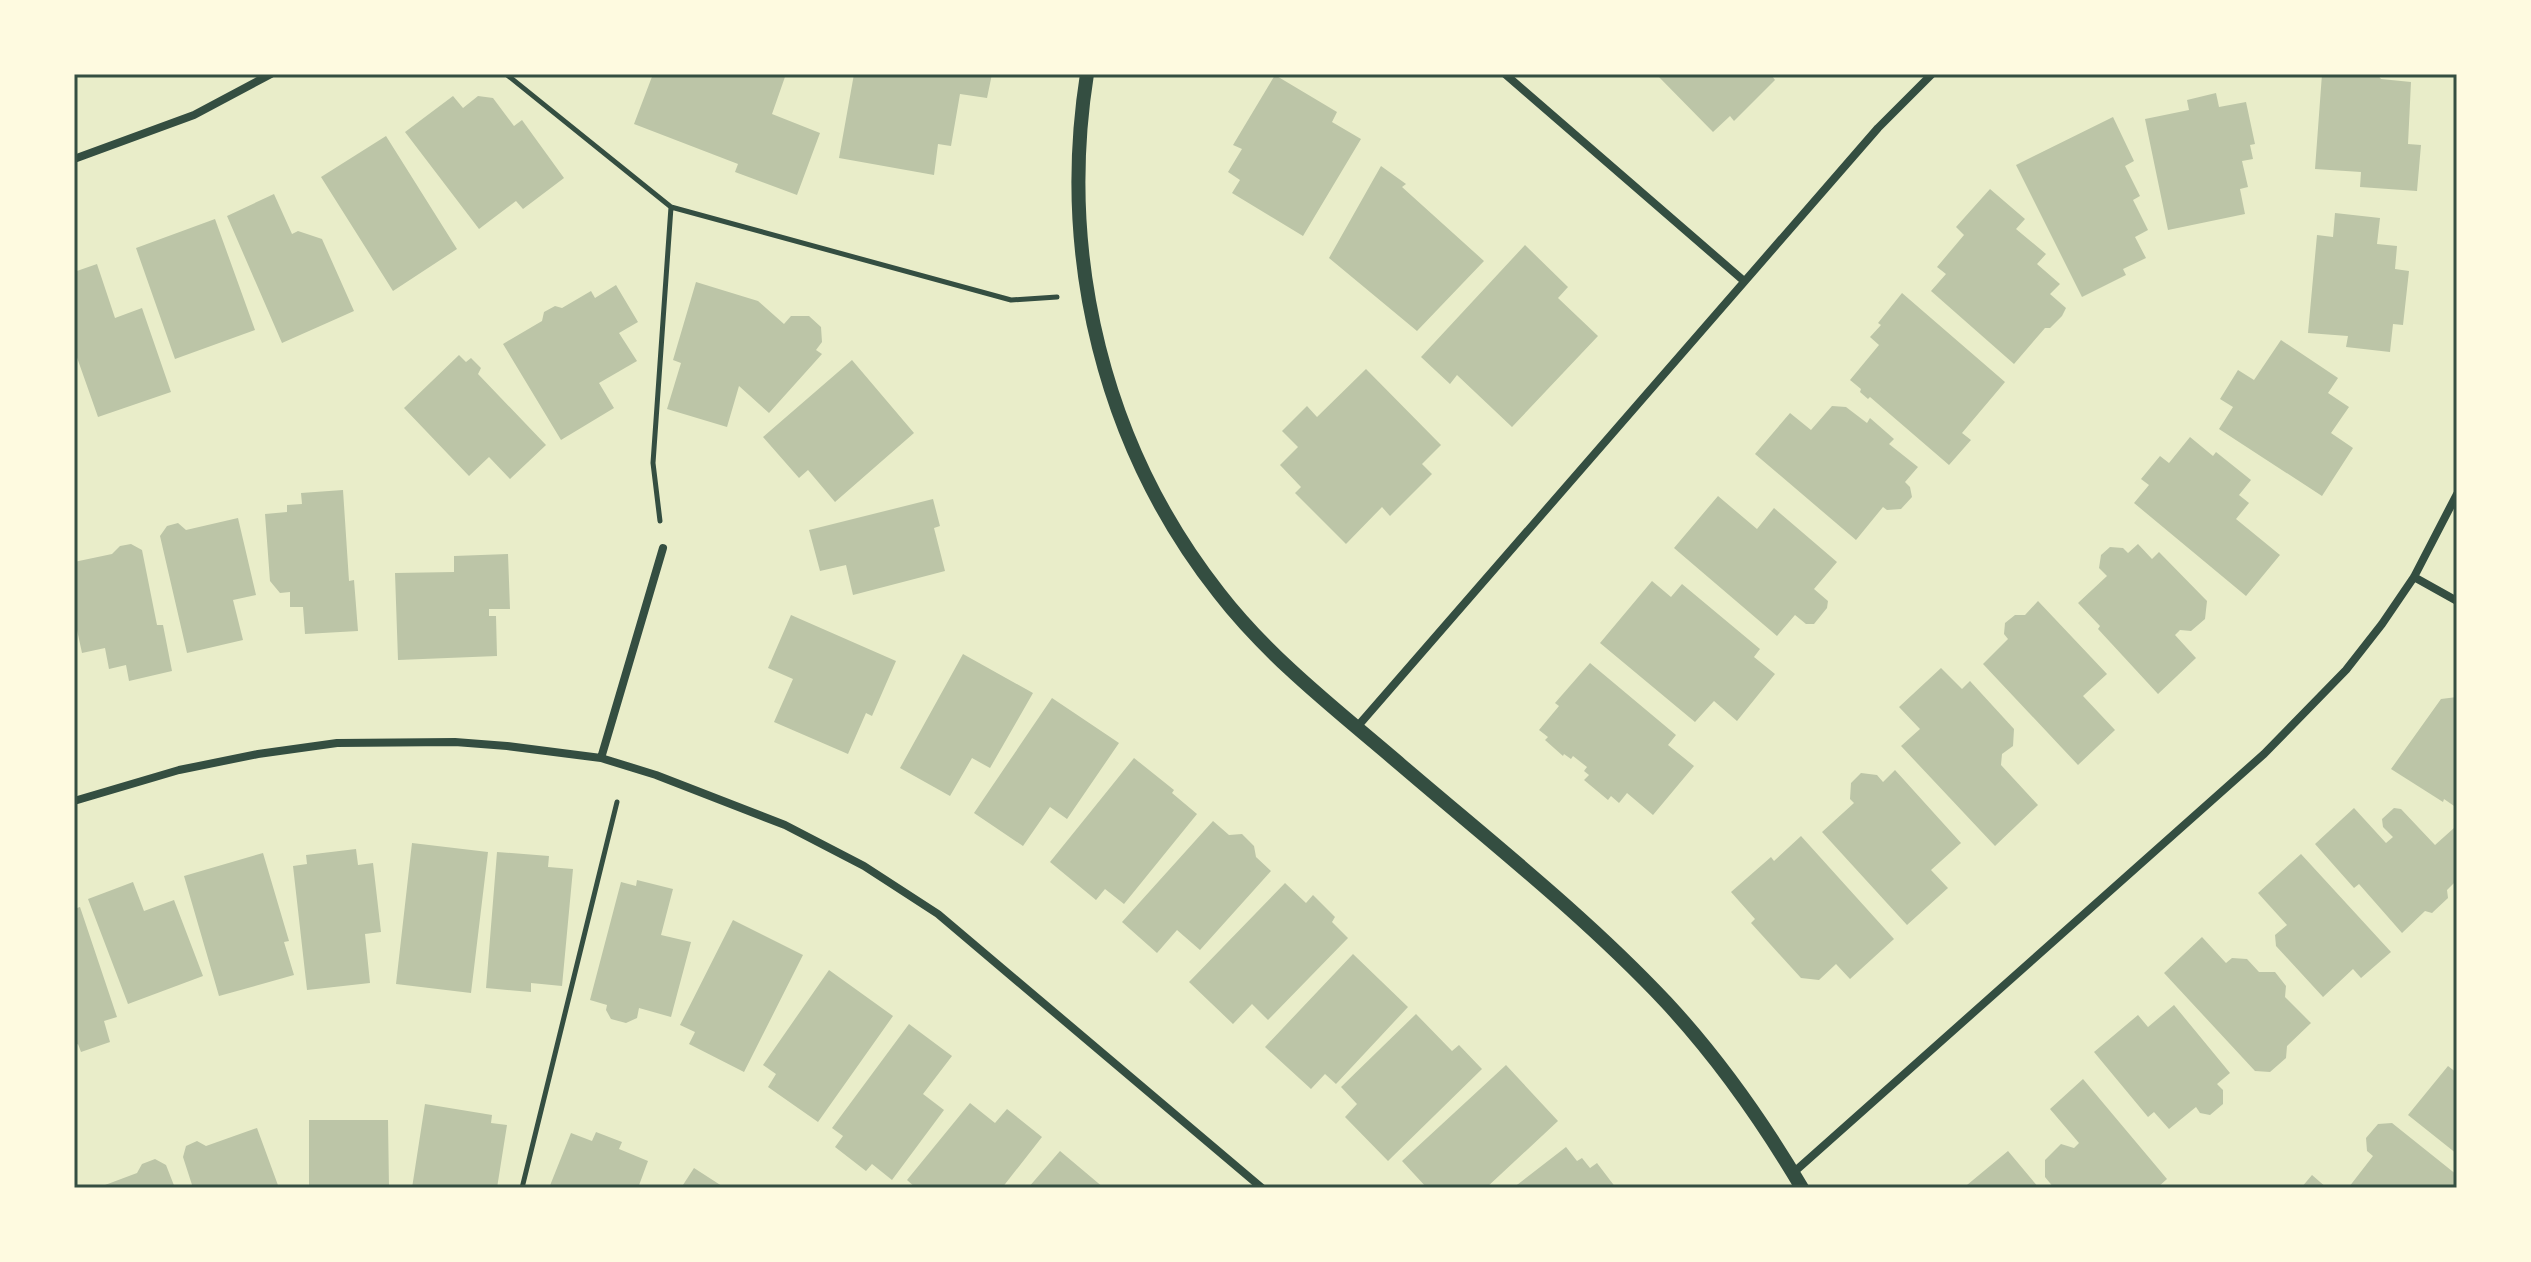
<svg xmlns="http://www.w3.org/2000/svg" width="2531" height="1262" font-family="'Alegreya Sans',sans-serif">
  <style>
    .building { fill: #bcc5a7 }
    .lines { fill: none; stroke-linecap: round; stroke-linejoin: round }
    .path { stroke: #344e41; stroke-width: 5 }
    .minor { stroke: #344e41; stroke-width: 8 }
    .tertiary { stroke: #344e41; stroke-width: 14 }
    .neatline { fill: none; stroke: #344e41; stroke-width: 3 }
  </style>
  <rect width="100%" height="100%" fill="#e9edc9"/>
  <path class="building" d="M 653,74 L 786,74 L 772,114 L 820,133 L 797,195 L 735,172 L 738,164 L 634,124 Z
    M 854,74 L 992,74 L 987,98 L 960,94 L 951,146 L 938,144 L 934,175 L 839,158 Z
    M 1656,74 L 1774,74 L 1772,76 L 1775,80 L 1734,121 L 1730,116 L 1713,132 Z
    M 2322,74 L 2377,74 L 2381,79 L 2411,82 L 2408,144 L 2421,145 L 2417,191 L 2360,187 L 2361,172 L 2315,169 Z
    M 1275,75 L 1337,112 L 1332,122 L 1361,139 L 1303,236 L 1232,193 L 1240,180 L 1228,172 L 1242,149 L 1233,145 Z
    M 2216,93 L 2219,107 L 2246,102 L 2255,144 L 2250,145 L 2253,159 L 2242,161 L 2248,187 L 2240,189 L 2245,214 L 2168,230 L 2145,119 L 2189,110 L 2187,100 Z
    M 453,96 L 463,108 L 478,96 L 493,98 L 514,126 L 522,120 L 564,178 L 523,209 L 516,201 L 479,229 L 405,132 Z
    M 2113,117 L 2134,161 L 2125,166 L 2140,196 L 2133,200 L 2148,230 L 2135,237 L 2146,258 L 2123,269 L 2126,275 L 2082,297 L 2016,165 Z
    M 386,136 L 457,249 L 393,291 L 321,177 Z
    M 1381,166 L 1406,184 L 1402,187 L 1484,261 L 1417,331 L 1329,258 Z
    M 1990,189 L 2025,219 L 2016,229 L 2046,254 L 2037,264 L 2060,284 L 2050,294 L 2066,308 L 2062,316 L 2050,328 L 2045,328 L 2014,364 L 1931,291 L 1946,274 L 1937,267 L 1964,235 L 1956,227 Z
    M 274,194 L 292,234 L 298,231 L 322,239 L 354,311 L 282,343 L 227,216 Z
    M 2335,213 L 2380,218 L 2377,244 L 2397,246 L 2395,269 L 2409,271 L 2403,325 L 2393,324 L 2390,352 L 2346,347 L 2348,336 L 2308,333 L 2317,235 L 2333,237 Z
    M 215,219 L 255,330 L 175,359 L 136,248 Z
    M 1525,245 L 1568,287 L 1558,298 L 1598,336 L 1512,427 L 1457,375 L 1450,384 L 1421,357 Z
    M 97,264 L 115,318 L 142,308 L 171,392 L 98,417 L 74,349 L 74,272 Z
    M 696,282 L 758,301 L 784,324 L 791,316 L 809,316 L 821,327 L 822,342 L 816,350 L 822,354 L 769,413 L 739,386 L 727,427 L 667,409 L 681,363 L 673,360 Z
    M 616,285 L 638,322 L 619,333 L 637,361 L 599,383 L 614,408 L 561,440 L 503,344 L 542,321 L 544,312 L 555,306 L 562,308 L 591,291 L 595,298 Z
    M 1902,293 L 2005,382 L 1962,433 L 1971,440 L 1949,465 L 1870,397 L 1868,399 L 1860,392 L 1861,389 L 1850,380 L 1879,345 L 1870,337 L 1881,325 L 1878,323 Z
    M 2281,340 L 2338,378 L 2328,393 L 2349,407 L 2331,433 L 2353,448 L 2322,496 L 2219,429 L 2233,407 L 2220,399 L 2238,370 L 2254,380 Z
    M 459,355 L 466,362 L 471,358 L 481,368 L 478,374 L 546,445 L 510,479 L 489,457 L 469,476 L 404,408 Z
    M 852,360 L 914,433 L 835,502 L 808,470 L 799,478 L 763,437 Z
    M 1366,369 L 1441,445 L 1422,464 L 1432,474 L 1390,516 L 1382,507 L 1346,544 L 1295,493 L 1301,487 L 1280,465 L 1298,447 L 1282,431 L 1307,406 L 1317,417 Z
    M 1832,406 L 1846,407 L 1867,423 L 1870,418 L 1894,439 L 1889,444 L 1918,467 L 1905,482 L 1910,487 L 1912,497 L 1901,509 L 1887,510 L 1883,507 L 1856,540 L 1755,454 L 1790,413 L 1811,430 Z
    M 2190,437 L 2213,456 L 2216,452 L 2251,480 L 2239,495 L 2249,503 L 2236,519 L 2280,555 L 2246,596 L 2134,503 L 2149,485 L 2141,479 L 2160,456 L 2169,463 Z
    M 343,490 L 349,581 L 354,580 L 358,631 L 305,634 L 303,607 L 290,607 L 290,592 L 280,593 L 270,581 L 265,514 L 287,512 L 287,505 L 302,504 L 301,493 Z
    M 1718,496 L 1757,529 L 1774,508 L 1837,562 L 1814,589 L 1828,601 L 1827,608 L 1814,624 L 1806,624 L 1795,615 L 1777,636 L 1674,548 Z
    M 933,499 L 940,526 L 934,528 L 945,571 L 853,595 L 846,565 L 820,571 L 809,530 Z
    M 238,518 L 256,595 L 233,600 L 243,640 L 187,653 L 160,536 L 167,526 L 178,523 L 186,530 Z
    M 131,544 L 142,550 L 157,625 L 163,625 L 172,671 L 129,681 L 126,665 L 109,669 L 105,648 L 82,653 L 74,616 L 74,562 L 112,554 L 120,546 Z
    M 2138,544 L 2152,559 L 2159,552 L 2207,601 L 2205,619 L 2191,631 L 2180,630 L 2175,635 L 2196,658 L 2158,694 L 2098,629 L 2100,626 L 2078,603 L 2107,576 L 2099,568 L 2101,555 L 2110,547 L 2123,548 L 2128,553 Z
    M 508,554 L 510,609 L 489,609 L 489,616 L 496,616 L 497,656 L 398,660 L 395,573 L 454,572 L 454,556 Z
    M 1652,581 L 1671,597 L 1682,584 L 1760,649 L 1754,657 L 1775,674 L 1737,721 L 1714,701 L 1695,722 L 1600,643 Z
    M 2038,601 L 2107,674 L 2083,696 L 2115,730 L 2078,765 L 1983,664 L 2008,639 L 2004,634 L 2005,623 L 2015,615 L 2025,615 Z
    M 791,615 L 896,661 L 872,716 L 866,713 L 848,754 L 774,722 L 793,679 L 768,668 Z
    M 963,654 L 1033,693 L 990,768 L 972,758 L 950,796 L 900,768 Z
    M 1590,663 L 1676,735 L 1668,745 L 1694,766 L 1653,815 L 1627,793 L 1619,803 L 1611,796 L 1608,800 L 1584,780 L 1589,775 L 1584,771 L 1587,767 L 1573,756 L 1571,759 L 1564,754 L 1563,756 L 1545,740 L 1548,737 L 1539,730 L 1559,706 L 1555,703 Z
    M 1941,668 L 1962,689 L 1970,681 L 2014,729 L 2013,746 L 2002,754 L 2001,765 L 2038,805 L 1995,846 L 1901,746 L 1920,729 L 1899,707 Z
    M 2457,697 L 2457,808 L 2444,799 L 2443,802 L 2391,769 L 2441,699 Z
    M 1052,698 L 1119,743 L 1067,819 L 1050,807 L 1023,846 L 974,813 Z
    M 1134,758 L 1174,790 L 1172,793 L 1197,814 L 1124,904 L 1105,889 L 1096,900 L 1050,862 Z
    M 1895,770 L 1961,843 L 1931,870 L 1948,888 L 1907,925 L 1822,832 L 1854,803 L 1850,799 L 1851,783 L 1861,773 L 1877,775 L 1883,782 Z
    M 2354,808 L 2386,843 L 2393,837 L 2383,827 L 2382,819 L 2394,808 L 2401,809 L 2435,845 L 2454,828 L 2457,831 L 2457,880 L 2447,890 L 2448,898 L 2432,913 L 2425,911 L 2402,933 L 2359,884 L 2354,888 L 2315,844 Z
    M 1213,821 L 1229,835 L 1242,834 L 1254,846 L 1256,857 L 1271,871 L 1200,950 L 1177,930 L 1157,953 L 1122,922 Z
    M 1801,836 L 1894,939 L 1850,979 L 1836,964 L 1819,980 L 1801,978 L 1751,923 L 1755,919 L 1731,892 L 1771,857 L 1774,861 Z
    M 412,843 L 488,852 L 471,993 L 396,984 Z
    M 356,849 L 358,865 L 373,863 L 381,932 L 365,934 L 370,983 L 307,990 L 293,866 L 307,864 L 306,855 Z
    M 497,852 L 549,856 L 548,867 L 573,869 L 562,986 L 531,983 L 531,992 L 486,988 Z
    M 263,853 L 289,941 L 284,942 L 294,975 L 219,996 L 184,876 Z
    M 2301,854 L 2391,952 L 2361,978 L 2353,969 L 2323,997 L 2276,946 L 2275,935 L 2287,925 L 2258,893 Z
    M 637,880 L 673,889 L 661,935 L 691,942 L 671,1017 L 639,1008 L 637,1018 L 626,1023 L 611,1019 L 606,1010 L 607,1005 L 590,1000 L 621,882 L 636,886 Z
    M 133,882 L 144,911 L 174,900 L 203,976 L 128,1004 L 88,899 Z
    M 1285,883 L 1306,903 L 1313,895 L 1335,917 L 1332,922 L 1348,938 L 1268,1020 L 1252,1004 L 1233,1024 L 1189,982 Z
    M 80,907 L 117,1017 L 104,1021 L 110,1042 L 81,1052 L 78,1044 L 74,1046 L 74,909 Z
    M 733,920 L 803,955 L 744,1072 L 689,1044 L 695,1032 L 680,1025 Z
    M 2202,937 L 2226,963 L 2232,958 L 2247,959 L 2259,972 L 2275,972 L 2286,986 L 2285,997 L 2311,1023 L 2287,1046 L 2286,1058 L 2270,1072 L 2255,1071 L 2164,973 Z
    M 1353,954 L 1408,1007 L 1336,1084 L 1325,1074 L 1311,1089 L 1265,1047 Z
    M 829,970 L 893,1016 L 818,1122 L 768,1087 L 776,1074 L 763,1065 Z
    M 2174,1005 L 2230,1073 L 2217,1084 L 2223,1090 L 2223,1104 L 2210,1115 L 2200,1113 L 2196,1107 L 2169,1129 L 2154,1112 L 2148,1117 L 2094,1052 L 2138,1015 L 2148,1027 Z
    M 1416,1014 L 1452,1051 L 1459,1045 L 1482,1069 L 1388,1161 L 1345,1117 L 1357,1104 L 1341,1087 Z
    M 909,1024 L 952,1056 L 923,1094 L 944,1110 L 892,1180 L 872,1164 L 866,1171 L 835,1147 L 843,1136 L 832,1128 Z
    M 1506,1065 L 1558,1121 L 1486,1188 L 1427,1188 L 1402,1161 Z
    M 2448,1066 L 2457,1073 L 2457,1154 L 2408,1115 Z
    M 2083,1079 L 2167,1179 L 2157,1188 L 2054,1188 L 2045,1177 L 2045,1160 L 2061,1144 L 2074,1148 L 2079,1143 L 2050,1109 Z
    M 970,1103 L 995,1123 L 1007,1109 L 1042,1137 L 1002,1188 L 916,1188 L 907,1180 Z
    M 425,1104 L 492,1115 L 491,1123 L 507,1125 L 497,1188 L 412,1188 Z
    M 309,1120 L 388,1120 L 389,1188 L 309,1188 Z
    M 2392,1123 L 2457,1175 L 2457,1188 L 2349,1187 L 2373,1156 L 2367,1151 L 2366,1138 L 2378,1124 Z
    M 257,1128 L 279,1188 L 193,1188 L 183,1157 L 186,1146 L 197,1141 L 206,1146 Z
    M 596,1132 L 622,1142 L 619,1149 L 648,1161 L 638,1188 L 549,1188 L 571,1133 L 592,1141 Z
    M 1566,1147 L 1577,1161 L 1582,1158 L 1590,1168 L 1597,1163 L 1616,1188 L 1513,1188 Z
    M 1060,1151 L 1104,1188 L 1028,1188 Z
    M 2008,1151 L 2039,1188 L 1970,1188 L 1967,1185 Z
    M 155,1159 L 166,1165 L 175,1188 L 97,1188 L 137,1173 L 142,1164 Z
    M 694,1168 L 725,1188 L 681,1188 Z
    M 2312,1175 L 2327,1188 L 2301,1188 Z"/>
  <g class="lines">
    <path class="path" d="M 506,74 L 671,207 L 1011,300 L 1057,297
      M 660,521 L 653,463 L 671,207
      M 522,1188 L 617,802"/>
    <path class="minor" d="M 1505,74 L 1744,281
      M 74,159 L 194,115 L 271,74
      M 2414,577 L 2457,601
      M 1357,727 L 1878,128 L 1932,74
      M 601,758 L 663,548
      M 74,801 L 179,770 L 258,754 L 337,743 L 455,742 L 507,746 L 601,758 L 656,775 L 785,825 L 864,866 L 938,914 L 1262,1188
      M 1793,1173 L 2264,754 L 2346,670 L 2382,624 L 2414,577 L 2457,494"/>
    <path class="tertiary" d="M 1087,74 C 1058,257 1104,447 1219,593 C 1270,659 1338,711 1401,765 C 1491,842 1585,916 1666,1002 C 1718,1058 1763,1122 1802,1188"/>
  </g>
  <rect width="2531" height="1262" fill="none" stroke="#fefae0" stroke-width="152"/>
  <rect x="76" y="76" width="2379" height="1110" class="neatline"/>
</svg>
